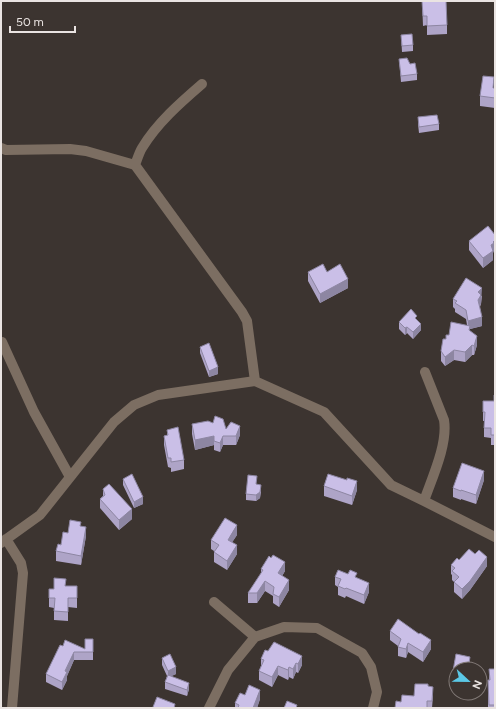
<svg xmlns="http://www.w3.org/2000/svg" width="496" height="709" font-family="Figtree,sans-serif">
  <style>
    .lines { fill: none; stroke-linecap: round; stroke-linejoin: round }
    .minor { stroke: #7c6e62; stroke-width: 10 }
    .wall { fill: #aea4c7 }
    .shaded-wall { fill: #8d86a2 }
    .building { fill: #cabfe7; stroke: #8d86a2 }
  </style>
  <rect width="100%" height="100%" fill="#3c3430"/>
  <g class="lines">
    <path class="minor" d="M 1,148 L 6,150 L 70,149 L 86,151 L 135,165 L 242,312 L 247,321 L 255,381
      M 135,165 C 137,160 139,153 142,148 C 157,123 180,103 202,84
      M 2,342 L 34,412 L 70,477
      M 424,501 C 432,478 448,444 444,420 L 425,372
      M 6,539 L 21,563 L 23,573 L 12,708
      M 1,543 L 40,515 L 114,422 L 134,405 L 158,395 L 255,381 L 324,412 L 391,485 L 424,501 L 495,537
      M 214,602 L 255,637
      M 209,708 L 228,670 L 255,637 L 284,627 L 317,628 L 362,653 L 371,667 L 377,692 L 373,708"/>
  </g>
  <path class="wall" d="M 422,1 L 447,25 L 447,34 L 427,35 L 427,25 L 423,26 Z
    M 401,35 L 413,45 L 413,51 L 402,52 Z
    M 399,59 L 410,64 L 417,74 L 417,80 L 401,82 Z
    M 494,88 L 495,88 L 495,108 L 480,106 L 480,96 Z
    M 418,117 L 439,124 L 439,130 L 419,133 L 418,124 Z
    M 495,235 L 495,249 L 494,250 L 493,253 L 493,260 L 483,268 L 469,250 L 469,241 Z
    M 308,272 L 327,272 L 348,288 L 320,303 L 308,281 Z
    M 482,296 L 481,304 L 480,307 L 482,326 L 470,329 L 470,331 L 477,345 L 474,355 L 472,355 L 465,362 L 454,360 L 445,366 L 441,361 L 441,351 L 446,339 L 449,335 L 467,325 L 466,319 L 455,312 L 455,309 L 453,307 L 453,299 Z
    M 417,321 L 421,330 L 413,339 L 407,333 L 405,335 L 399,329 L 399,322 Z
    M 200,347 L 218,374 L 209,377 L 200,353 Z
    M 495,395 L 495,445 L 491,445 L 491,438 L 484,437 L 484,421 L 483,421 L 483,401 L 494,401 Z
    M 192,424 L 226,429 L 240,435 L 236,445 L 223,445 L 220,452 L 214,450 L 214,445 L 195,450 L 192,434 Z
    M 167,430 L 184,460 L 184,469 L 171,472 L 171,468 L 168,467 L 164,445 L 164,436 L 167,435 Z
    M 123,479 L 143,504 L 134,508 L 123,485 Z
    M 484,480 L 476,504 L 461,499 L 461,500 L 453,497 L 453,488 Z
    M 257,485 L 261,492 L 260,498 L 256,501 L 246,500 L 246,494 Z
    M 324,486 L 357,490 L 352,505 L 324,496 Z
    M 103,489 L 132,519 L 119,530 L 100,508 L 100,499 L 103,496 Z
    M 81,526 L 86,536 L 81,565 L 56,561 L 56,551 L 68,533 Z
    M 237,535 L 232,542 L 237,554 L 227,570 L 214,562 L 214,551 L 211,549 L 211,540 Z
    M 459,560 L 487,566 L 470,590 L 462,599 L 454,592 L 454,582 L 452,580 L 452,575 L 451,574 L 451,565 Z
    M 261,569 L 285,571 L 282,576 L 289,590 L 279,607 L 273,603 L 273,596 L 265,591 L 257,603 L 248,603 L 248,593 L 261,574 Z
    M 335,577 L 357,578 L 369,592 L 364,604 L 346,596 L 345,598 L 338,595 L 338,587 L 335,585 Z
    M 66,586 L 77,596 L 77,608 L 68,607 L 68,621 L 54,620 L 54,608 L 49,607 L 49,598 L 54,589 Z
    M 390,631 L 419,634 L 431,649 L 423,662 L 408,652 L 406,658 L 398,656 L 398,646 L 390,640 Z
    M 93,639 L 93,660 L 74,660 L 67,676 L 67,680 L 62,690 L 46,682 L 46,674 L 63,646 L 85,649 Z
    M 265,650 L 302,665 L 298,673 L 296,672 L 293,679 L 289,677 L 288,680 L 278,675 L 272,687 L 259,680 L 259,671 L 261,666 L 261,659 Z
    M 456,654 L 470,657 L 470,664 L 469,669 L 456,669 L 456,678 L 453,677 L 453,671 Z
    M 162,658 L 176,674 L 171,676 L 189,689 L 187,696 L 165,689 L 165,682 L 167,676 L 162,665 Z
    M 489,669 L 495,669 L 495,708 L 488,708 L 488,680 L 489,680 Z
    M 428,686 L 433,696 L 432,708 L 395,708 L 401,702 L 414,696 Z
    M 245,695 L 260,699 L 257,708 L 235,708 L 235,703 Z"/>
  <path class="shaded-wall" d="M 495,240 L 495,249 L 494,250 L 493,253 L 493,260 L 483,268 L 483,258 L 491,245 L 493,242 Z
    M 348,279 L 348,288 L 320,303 L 320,294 Z
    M 482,288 L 481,304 L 478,309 L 478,292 Z
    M 482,317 L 482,326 L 470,329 L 470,335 L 468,330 L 468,321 Z
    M 421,324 L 421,330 L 413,339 L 413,332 Z
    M 407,327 L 407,333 L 405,335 L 405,328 Z
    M 477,336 L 477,345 L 474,355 L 474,346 Z
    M 472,345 L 472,355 L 465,362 L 465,352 Z
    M 454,350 L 454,360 L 445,366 L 445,357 Z
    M 218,367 L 218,374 L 209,377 L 209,371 Z
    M 240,426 L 240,435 L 236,445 L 236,436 Z
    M 214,436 L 214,445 L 195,450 L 195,440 Z
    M 223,436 L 223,445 L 220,452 L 220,443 Z
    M 484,471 L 484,480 L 476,504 L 476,495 Z
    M 357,481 L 357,490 L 352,505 L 352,496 Z
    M 261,485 L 260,498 L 256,501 L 256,495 Z
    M 143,497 L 143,504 L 134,508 L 134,502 Z
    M 132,509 L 132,519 L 119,530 L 119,520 Z
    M 237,525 L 237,535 L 228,549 L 228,540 Z
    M 86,527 L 86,536 L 81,565 L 81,556 Z
    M 237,545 L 237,554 L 227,570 L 227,561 Z
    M 487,557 L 487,566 L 470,590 L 462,599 L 462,589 Z
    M 285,562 L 285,571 L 278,583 L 278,573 Z
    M 289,580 L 289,590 L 279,607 L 279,597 Z
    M 265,581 L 265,591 L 257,603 L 257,593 Z
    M 369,583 L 369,592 L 364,604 L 364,595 Z
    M 431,640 L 431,649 L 423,662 L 423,652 Z
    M 408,643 L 408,652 L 406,658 L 406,649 Z
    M 74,652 L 74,660 L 67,676 L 67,680 L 62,690 L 62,682 L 65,671 Z
    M 302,656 L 302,665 L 298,673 L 298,664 Z
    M 470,657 L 470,664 L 469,669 L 468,669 Z
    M 296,663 L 296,672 L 293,679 L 293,669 Z
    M 278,666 L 278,675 L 272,687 L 272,677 Z
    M 176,667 L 176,674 L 168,678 L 168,671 Z
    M 289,667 L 289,677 L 288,680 L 288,670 Z
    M 189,683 L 189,689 L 187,696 L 187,690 Z
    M 260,690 L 260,699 L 257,708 L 253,708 Z"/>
  <path class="building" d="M 422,1 L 446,1 L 447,25 L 427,26 L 427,16 L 423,16 Z
    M 412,34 L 413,45 L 402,46 L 401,35 Z
    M 407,58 L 410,64 L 415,63 L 417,74 L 401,76 L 399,59 Z
    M 483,76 L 494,77 L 493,88 L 495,88 L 495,98 L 480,96 Z
    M 437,115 L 439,124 L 419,127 L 418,117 Z
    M 488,226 L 495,235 L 495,240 L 493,242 L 494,243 L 491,245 L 493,251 L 483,258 L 469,241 Z
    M 323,264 L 327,272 L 340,264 L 348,279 L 320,294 L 308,272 Z
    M 466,278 L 482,288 L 478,292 L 481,295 L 478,300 L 482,317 L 468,321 L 466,310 L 455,303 L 457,301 L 453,299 Z
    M 411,309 L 417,316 L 415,318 L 421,324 L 413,332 L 407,327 L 405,328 L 399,322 Z
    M 451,322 L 470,326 L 469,330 L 477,336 L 474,346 L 472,345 L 465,352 L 454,350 L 445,357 L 441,351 L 443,339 L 446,339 L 446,335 L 449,335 Z
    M 209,343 L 218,367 L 209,371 L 200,347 Z
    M 494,395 L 495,395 L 495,435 L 491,435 L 491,428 L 484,428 L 485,412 L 483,412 L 483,401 L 494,401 Z
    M 215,416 L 223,419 L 226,429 L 231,422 L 240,426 L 236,436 L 223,436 L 220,443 L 214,441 L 214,436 L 195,440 L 192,424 L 208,421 L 213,423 Z
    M 178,427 L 184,460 L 171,462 L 171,458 L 168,458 L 164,436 L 168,435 L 167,430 Z
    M 462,463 L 484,471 L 476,495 L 461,490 L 461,491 L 453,488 Z
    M 132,474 L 143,497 L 134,502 L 123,479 Z
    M 328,474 L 347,480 L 347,478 L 357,481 L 352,496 L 324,486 Z
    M 248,475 L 257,476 L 256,484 L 261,485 L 260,492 L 256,495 L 246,494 Z
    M 109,484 L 132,509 L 119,520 L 100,499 L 105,495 L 103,489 Z
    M 225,518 L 237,525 L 228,540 L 237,545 L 227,561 L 214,552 L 219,545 L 211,540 Z
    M 70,520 L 81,522 L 80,526 L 86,527 L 81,556 L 56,551 L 58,544 L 61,545 L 63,532 L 68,533 Z
    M 469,549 L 475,554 L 479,550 L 487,557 L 470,581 L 462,589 L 454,582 L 459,577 L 452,571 L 455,568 L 451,565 L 457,558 L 459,560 Z
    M 273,555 L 285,562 L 278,573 L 289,580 L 279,597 L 273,594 L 274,587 L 265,581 L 257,593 L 248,593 L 263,570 L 261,569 L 269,556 L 271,558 Z
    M 338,570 L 348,574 L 350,570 L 357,573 L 355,577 L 369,583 L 364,595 L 346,588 L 345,589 L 338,586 L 341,579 L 335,577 Z
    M 54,578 L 66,579 L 65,586 L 77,586 L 77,598 L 68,598 L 68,612 L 54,611 L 55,598 L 49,598 L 49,589 L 54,589 Z
    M 398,619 L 419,634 L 420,633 L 431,640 L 423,652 L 408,643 L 406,649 L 398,647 L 401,639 L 390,631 Z
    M 85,639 L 93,639 L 93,652 L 74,652 L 65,671 L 67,672 L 62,682 L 46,674 L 60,645 L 63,646 L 65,640 L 85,649 Z
    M 274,642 L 302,656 L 298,664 L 296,663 L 293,669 L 289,667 L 288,670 L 278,666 L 272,677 L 259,671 L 264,660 L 261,659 L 265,650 L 268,651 Z
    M 170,654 L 176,667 L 168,671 L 162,658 Z
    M 456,654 L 470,657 L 468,669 L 456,669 L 456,671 L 453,671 Z
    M 489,669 L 495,669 L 495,705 L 489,705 L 488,680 L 490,680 Z
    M 168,675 L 189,683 L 187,690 L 165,682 Z
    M 415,684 L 428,684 L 428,686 L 433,687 L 432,701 L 427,701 L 427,708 L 395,708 L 396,701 L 401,702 L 402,695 L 414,696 Z
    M 249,685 L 260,690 L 253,708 L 238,708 L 239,705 L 235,703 L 240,693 L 245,695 Z
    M 157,697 L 175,704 L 174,708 L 155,708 L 153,707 Z
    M 287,701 L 297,705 L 296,708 L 284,708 Z"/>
  <rect width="496" height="709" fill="none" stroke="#eae4e2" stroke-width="4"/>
  <g transform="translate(468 681) rotate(112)"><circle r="19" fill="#3c3430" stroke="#827a77"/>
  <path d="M0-3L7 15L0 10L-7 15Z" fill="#5bc8e6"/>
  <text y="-6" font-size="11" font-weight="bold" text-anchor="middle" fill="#eae4e2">N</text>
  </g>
  <path d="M10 26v6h65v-6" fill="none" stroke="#eae4e2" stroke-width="2"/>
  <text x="16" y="26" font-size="12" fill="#eae4e2" stroke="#3c3430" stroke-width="3" paint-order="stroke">50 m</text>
</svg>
